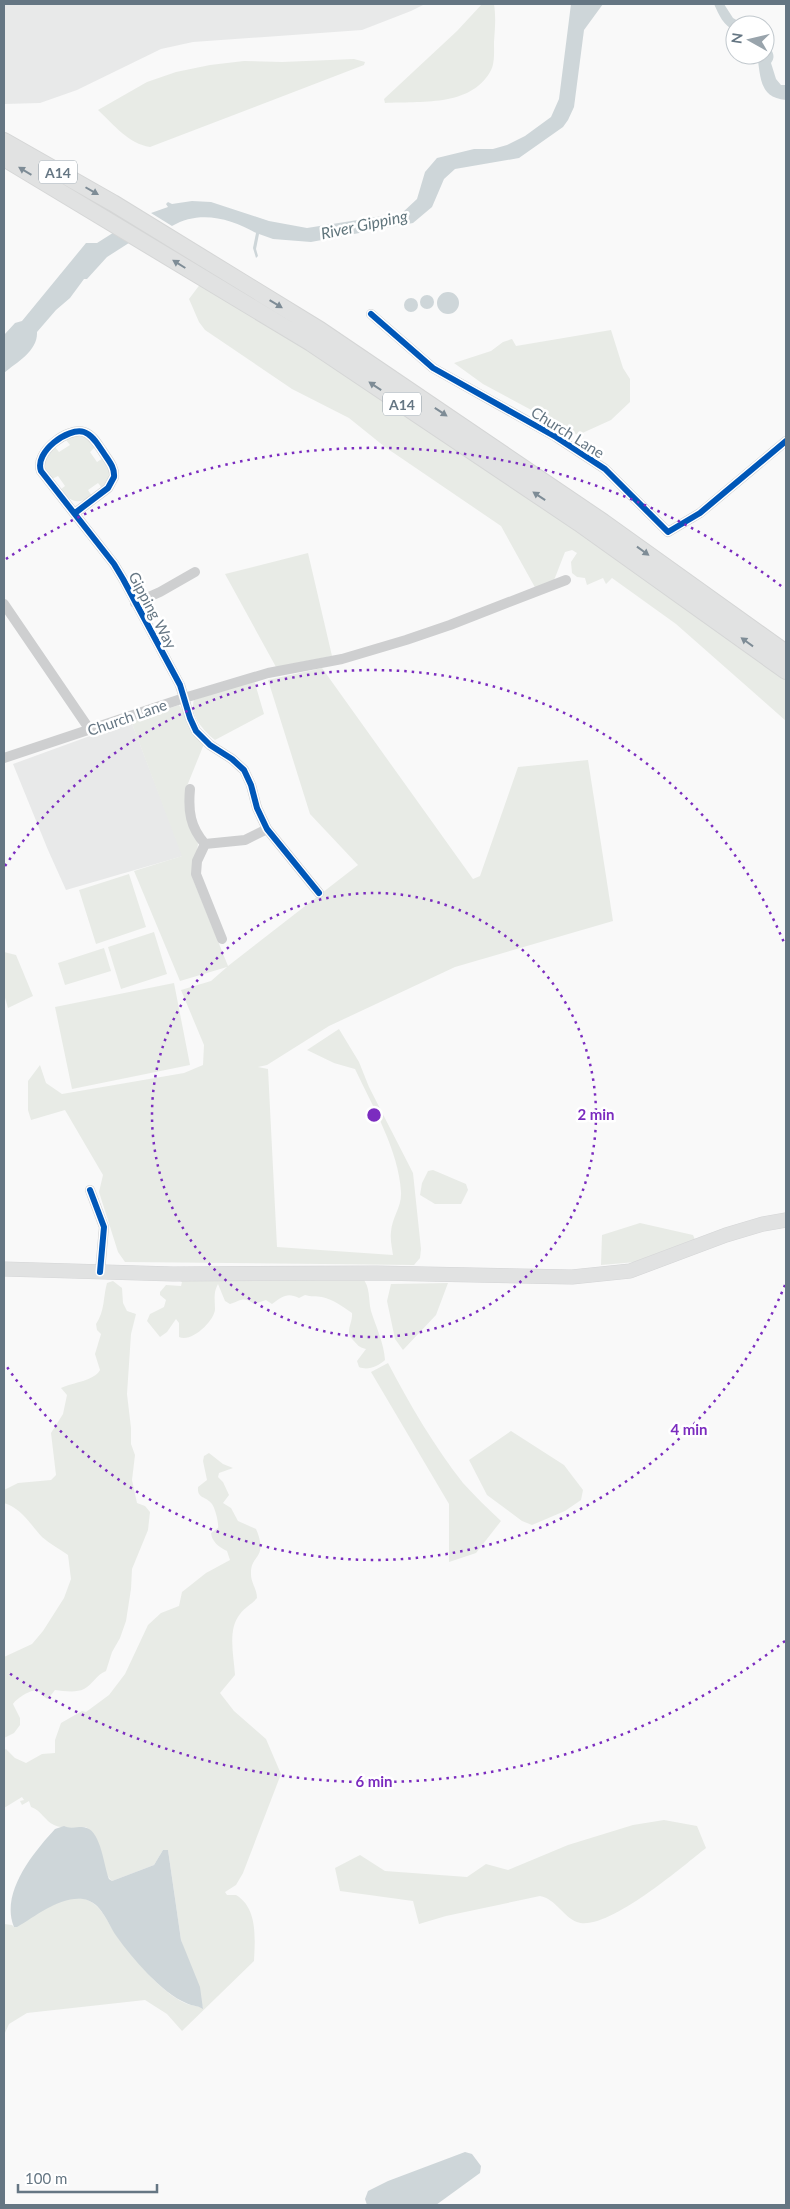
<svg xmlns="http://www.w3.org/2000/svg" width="790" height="2209" font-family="Lato,sans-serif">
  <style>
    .built { fill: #e8e9e9 }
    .green { fill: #e8ebe6 }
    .water { fill: #ced6d9 }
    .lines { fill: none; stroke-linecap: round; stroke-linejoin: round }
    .secondary-casing { stroke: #d5d6d7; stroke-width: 15 }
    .trunk-casing { stroke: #d5d6d6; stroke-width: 18 }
    .minor { stroke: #cecfd0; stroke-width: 10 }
    .secondary { stroke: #e1e2e2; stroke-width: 14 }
    .trunk { stroke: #e1e2e2; stroke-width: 16 }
    .cycleway-casing { stroke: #fff; stroke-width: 9 }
    .cycleway { stroke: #0057b8; stroke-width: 6 }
    .oneway { fill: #7e8c96 }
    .ring { fill: none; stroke: #7b2cbf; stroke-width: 2.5; stroke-dasharray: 2.5 5 }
    .labels { text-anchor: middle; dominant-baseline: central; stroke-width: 5; stroke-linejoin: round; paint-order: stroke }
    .shield { fill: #fff; stroke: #939fa8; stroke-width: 1 }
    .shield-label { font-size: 14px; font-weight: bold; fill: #657683 }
    .street-label { font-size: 15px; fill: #657683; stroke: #fff }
    .water-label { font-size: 16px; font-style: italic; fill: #60757c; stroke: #fff }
    .centre { fill: #7b2cbf; stroke: #fff; stroke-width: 2.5 }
    .ring-label { font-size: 15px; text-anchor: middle; font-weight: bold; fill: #7b2cbf; stroke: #fff; stroke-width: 5; stroke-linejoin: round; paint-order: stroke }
  </style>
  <rect width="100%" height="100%" fill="#f9f9f9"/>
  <path class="built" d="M 4,4 L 425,4 L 411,11 L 362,30 L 193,42 L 161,49 L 77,90 L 40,103 L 4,104 Z
    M 131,721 L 183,856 L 66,890 L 48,850 L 13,764 Z"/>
  <path class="green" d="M 482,4 L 494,4 C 496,17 495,29 494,42 C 494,52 495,64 490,72 C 470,107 420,101 385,103 L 384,99 L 457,31 Z
    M 354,59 L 365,62 L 364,65 L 150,147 C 129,144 113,124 98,110 L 147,82 L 176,72 L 210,65 L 244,61 L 282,62 Z
    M 201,283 L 360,383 L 534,499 L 786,675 L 786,721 L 676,624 L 612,578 L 606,584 L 603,578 L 587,585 L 585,578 L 577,577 L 572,573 L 571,562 L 577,553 L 572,550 L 565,552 L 551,588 L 537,591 L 501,526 L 385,447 L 349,418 L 292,389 L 205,330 L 199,322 L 189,299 Z
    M 611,330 L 623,368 L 630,379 L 630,402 L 611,420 L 578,435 L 483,384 L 454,363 L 491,351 L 503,342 L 512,339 L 516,346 Z
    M 74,436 L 87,437 L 95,447 L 90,452 L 97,462 L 103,458 L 111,476 L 102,488 L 98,483 L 88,490 L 92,496 C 77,505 71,502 60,490 L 65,486 L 58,476 L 52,479 L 46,472 L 44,459 L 55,447 L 59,452 L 70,445 L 66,440 Z
    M 308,553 L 332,656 L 276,667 L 225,574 Z
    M 322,668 L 473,879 L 480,876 L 518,767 L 588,760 L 613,921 L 455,967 L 329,1026 L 267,1065 L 258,1067 L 268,1069 L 277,1247 L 393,1255 C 392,1248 390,1239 391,1232 C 392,1217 402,1207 401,1192 C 399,1151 372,1105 355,1069 L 334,1063 L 307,1050 L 339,1029 L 359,1062 L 369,1087 L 413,1173 L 421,1249 L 420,1258 L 414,1265 L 125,1262 L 118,1252 L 99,1192 L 103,1175 L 65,1110 L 31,1120 L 28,1110 L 28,1081 L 40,1065 L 46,1083 L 62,1094 L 184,1073 L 203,1065 L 204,1045 L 181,990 L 211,981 L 227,967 L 180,981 L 134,871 L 182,856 L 131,721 L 179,705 L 204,744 L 187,786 L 198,844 L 193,879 L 228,966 L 358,865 L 310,814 L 268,680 Z
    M 254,680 L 264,714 L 215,740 C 204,731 189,715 194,700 Z
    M 129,874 L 146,927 L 96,944 L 79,890 Z
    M 154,932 L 167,974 L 121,989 L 108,947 Z
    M 104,948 L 111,971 L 65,985 L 58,963 Z
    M 4,952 L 16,955 L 33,996 L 8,1008 L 4,994 Z
    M 174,983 L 190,1065 L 72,1089 L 55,1007 Z
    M 433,1170 L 466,1184 L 468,1190 L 461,1204 L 435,1204 L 420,1195 L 422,1183 L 428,1171 Z
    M 640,1223 L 693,1235 L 696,1242 L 643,1261 L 640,1260 L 636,1262 L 601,1265 L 602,1235 Z
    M 362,1277 C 371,1288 368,1299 371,1311 C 376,1327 384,1343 385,1360 C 378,1366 368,1371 359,1367 L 357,1361 L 366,1349 C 358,1347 358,1345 353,1340 C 344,1331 353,1324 352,1313 C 342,1306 334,1300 322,1297 C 316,1296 311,1297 305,1295 L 299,1298 C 287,1292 282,1297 272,1304 L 266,1300 L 254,1304 C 244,1296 241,1300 230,1304 L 225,1301 L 218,1284 C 213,1293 215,1300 215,1309 C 215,1320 192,1343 179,1337 L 179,1323 L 176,1319 L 167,1332 L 160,1337 L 147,1321 L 150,1314 L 164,1307 L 166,1300 L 160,1295 L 160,1292 L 166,1285 L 181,1286 L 182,1282 L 177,1279 Z
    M 113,1281 L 122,1288 L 123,1303 L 127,1311 L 136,1314 L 131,1334 L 127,1394 L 131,1428 L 131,1444 L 135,1455 L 132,1480 L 137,1503 L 145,1506 L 150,1512 L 148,1530 L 132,1569 L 131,1589 L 126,1621 L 120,1638 L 112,1652 L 106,1671 C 96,1675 93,1684 84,1689 C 76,1693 64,1691 55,1690 L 48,1699 C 43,1697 42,1693 38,1691 C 32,1688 16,1699 13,1704 L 20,1718 L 20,1725 L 14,1733 L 4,1738 L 4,1657 L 32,1644 L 43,1631 L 64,1598 L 71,1579 L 68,1555 C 60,1549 50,1544 42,1537 C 31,1525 20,1507 4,1503 L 4,1490 L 18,1483 L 51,1480 L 56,1475 L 51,1433 L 63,1414 L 67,1395 L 61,1388 C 74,1382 94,1381 100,1370 L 95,1354 L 101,1334 L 97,1330 L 96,1324 C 105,1311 103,1297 107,1283 Z
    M 448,1283 L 436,1315 L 403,1350 L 395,1339 L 387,1301 L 391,1284 Z
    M 388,1363 C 410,1405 434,1446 463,1483 C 475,1496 488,1509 501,1521 L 476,1553 L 449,1562 L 449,1504 L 371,1372 Z
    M 511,1431 L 564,1465 L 583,1490 L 581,1500 L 565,1511 L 532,1525 L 522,1521 L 487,1495 L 469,1460 Z
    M 209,1453 L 223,1464 L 233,1468 L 219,1473 L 218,1477 L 223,1482 L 229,1495 L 223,1503 L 231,1508 L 238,1521 L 256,1529 C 269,1559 250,1554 251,1574 C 251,1583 257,1589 257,1598 C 252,1604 245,1607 240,1614 C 227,1630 234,1656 235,1675 L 220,1693 L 234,1711 L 266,1739 L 281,1774 L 243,1873 L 236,1885 L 225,1892 L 227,1895 L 236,1895 C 258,1908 255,1939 254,1961 L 182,2031 L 167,2014 L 145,2000 L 27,2013 L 9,2024 L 4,2035 L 4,1924 L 12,1925 L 14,1927 C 34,1917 61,1894 84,1899 C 103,1904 108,1925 119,1939 C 137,1961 158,1990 185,2003 C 191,2006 197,2005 203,2008 L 181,1940 L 168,1850 L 163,1850 L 154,1865 L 112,1881 C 99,1870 106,1841 86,1827 C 76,1828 63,1829 54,1825 C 45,1821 41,1810 31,1807 L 29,1801 L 22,1805 L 20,1801 L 24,1800 L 22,1797 L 4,1808 L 4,1750 L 6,1749 L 15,1758 L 26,1763 L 42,1754 L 55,1753 L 55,1740 L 61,1723 L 82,1711 L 86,1712 L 109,1695 L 125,1674 L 148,1625 L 161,1613 L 179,1606 L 182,1592 L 206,1573 L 230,1560 L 227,1551 C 219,1547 212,1542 211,1533 L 218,1528 C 219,1523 215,1508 212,1504 C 206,1496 197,1499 198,1487 L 207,1480 L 203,1461 L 204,1456 Z
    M 664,1820 L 697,1826 L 706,1848 C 683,1866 606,1933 577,1922 C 563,1917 556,1899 540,1896 L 446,1916 L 419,1924 L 413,1901 L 340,1891 L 335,1868 L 360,1855 L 385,1871 L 467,1877 L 486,1864 L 508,1870 L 568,1845 L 633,1825 Z"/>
  <path class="water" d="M 571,4 L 603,4 L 584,30 L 574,107 L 568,120 L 563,127 L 519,158 L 455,169 L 444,179 L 432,207 L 413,223 L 311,242 L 273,239 L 259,234 L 256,249 L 258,256 L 256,258 L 253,248 L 256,233 C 230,218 199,210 172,226 L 151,213 L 168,207 L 166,204 L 168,202 L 172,204 L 192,201 L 211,202 L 269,221 L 307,228 L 402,213 L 417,199 L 425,172 L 437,158 L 474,149 L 493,149 L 507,145 L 525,136 L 551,117 L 559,99 Z
    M 714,4 L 724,4 L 733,18 L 745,25 L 735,25 L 735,31 C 723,25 719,15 714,4 Z
    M 765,42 C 771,49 777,55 771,63 L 776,79 L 781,85 L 786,85 L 786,100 C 758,98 761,75 757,55 L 765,55 Z
    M 116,231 L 132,241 L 107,257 L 87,279 L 84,279 L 70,298 L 56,310 L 37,332 C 38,351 17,362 4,373 L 4,335 L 15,323 L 22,321 L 86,243 L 97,243 Z
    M437 303a11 11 0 1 1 22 0a11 11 0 1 1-22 0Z
    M420 302a7 7 0 1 1 14 0a7 7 0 1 1-14 0Z
    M404 305a7 7 0 1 1 14 0a7 7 0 1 1-14 0Z
    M 64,1826 C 72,1830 80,1825 87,1828 C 101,1833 104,1866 109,1879 L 112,1881 L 154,1865 L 163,1850 L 168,1850 L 181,1940 L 200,1987 L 203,2009 C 197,2005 192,2006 186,2003 C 162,1993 132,1958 117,1937 C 107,1923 102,1902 83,1899 C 60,1896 36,1916 17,1927 L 14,1927 C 0,1893 33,1853 55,1829 Z
    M 465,2152 L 472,2154 L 481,2166 L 480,2173 L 436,2205 L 367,2205 L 365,2199 L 368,2191 L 388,2181 Z"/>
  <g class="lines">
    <g class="secondary-casing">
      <path id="secondary" d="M 4,1269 L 173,1274 L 377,1273 L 572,1277 L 630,1271 L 726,1235 L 763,1224 L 786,1220"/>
    </g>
    <g class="trunk-casing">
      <path id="trunk" d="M 4,141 L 113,203 L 320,330 L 603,522 L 786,653
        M 4,158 L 311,343 L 579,523 L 786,671"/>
    </g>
    <path class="minor" d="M 371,314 L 433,368 L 556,437 L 605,469 L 668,532 L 700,513 L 786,441
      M 75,513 L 108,488 L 114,477 C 115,467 108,460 103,452 C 98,445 93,435 84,432 C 68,427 34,452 41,471 L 114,564 L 123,579 L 180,685 L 190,718 L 196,731 L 210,745 L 232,759 L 244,770 L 251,785 L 257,808 L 267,829 L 319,893
      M 135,603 L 160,592 L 195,572
      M 4,604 L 90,730
      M 4,758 L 184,698 L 268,673 L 342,659 L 406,640 L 450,625 L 566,580
      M 190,789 C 188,811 190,827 205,844 L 245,840 L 267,829
      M 205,844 L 197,861 L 196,874 L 222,939
      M 90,1190 L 104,1227 L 100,1272"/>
    <use href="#secondary" class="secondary"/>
    <use href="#trunk" class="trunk"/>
    <g class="cycleway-casing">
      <path id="cycleway" d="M 371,314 L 433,368 L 556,437 L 605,469 L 668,532 L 700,513 L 786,441
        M 75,513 L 108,488 L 114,477 C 115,467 108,460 103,452 C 98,445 93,435 84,432 C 68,427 34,452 41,471 L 114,564 L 123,579 L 180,685 L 190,718 L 196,731 L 210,745 L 232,759 L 244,770 L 251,785 L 257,808 L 267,829 L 319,893
        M 90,1190 L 104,1227 L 100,1272"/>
    </g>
    <use href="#cycleway" class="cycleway"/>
  </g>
  <defs><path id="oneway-solid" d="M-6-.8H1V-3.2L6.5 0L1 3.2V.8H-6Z" transform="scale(1.25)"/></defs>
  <g class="oneway">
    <use href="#oneway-solid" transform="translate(25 171) rotate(-149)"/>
    <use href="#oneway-solid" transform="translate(92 191) rotate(30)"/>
    <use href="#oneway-solid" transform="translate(179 264) rotate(-148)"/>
    <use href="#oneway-solid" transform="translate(276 304) rotate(31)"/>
    <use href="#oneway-solid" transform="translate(375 386) rotate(-146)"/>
    <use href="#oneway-solid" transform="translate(441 412) rotate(34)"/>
    <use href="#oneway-solid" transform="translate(539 496) rotate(-146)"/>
    <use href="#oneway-solid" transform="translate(643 551) rotate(36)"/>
    <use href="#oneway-solid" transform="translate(747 642) rotate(-144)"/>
  </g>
  <g class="ring">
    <circle cx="374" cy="1115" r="222"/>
    <path d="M785 1285A445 445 0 0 1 5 1364M5 866A445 445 0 0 1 785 945"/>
    <path d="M785 1641A667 667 0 0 1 6 1671M6 559A667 667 0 0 1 785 589"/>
  </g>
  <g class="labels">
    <g class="shield">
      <rect x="39" y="160.5" width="38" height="23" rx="4"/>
      <rect x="383" y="392.5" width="38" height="23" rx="4"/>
    </g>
    <g class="shield-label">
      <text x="58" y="172">A14</text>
      <text x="402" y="404">A14</text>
    </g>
    <g class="street-label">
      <text transform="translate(568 432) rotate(32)">Church Lane</text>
      <text transform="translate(153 610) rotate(62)">Gipping Way</text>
      <text transform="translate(127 717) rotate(-19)">Church Lane</text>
    </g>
    <g class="water-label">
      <text transform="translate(364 224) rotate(-12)">River Gipping</text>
    </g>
  </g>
  <circle cx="374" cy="1115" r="8" class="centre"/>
  <g class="ring-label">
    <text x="596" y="1120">2 min</text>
    <text x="689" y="1435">4 min</text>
    <text x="374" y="1787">6 min</text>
  </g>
  <rect width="790" height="2209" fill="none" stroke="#657683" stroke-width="10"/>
  <g transform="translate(750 40) rotate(278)"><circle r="24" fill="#ffffff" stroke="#c1c8cd"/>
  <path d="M0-4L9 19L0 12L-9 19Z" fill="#99a4ac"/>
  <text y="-8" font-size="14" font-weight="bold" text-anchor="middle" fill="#657683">N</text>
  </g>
  <path d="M18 2184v8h139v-8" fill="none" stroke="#657683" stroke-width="2.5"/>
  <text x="25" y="2184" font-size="15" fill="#657683" stroke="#ffffff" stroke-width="4" paint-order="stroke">100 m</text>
</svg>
